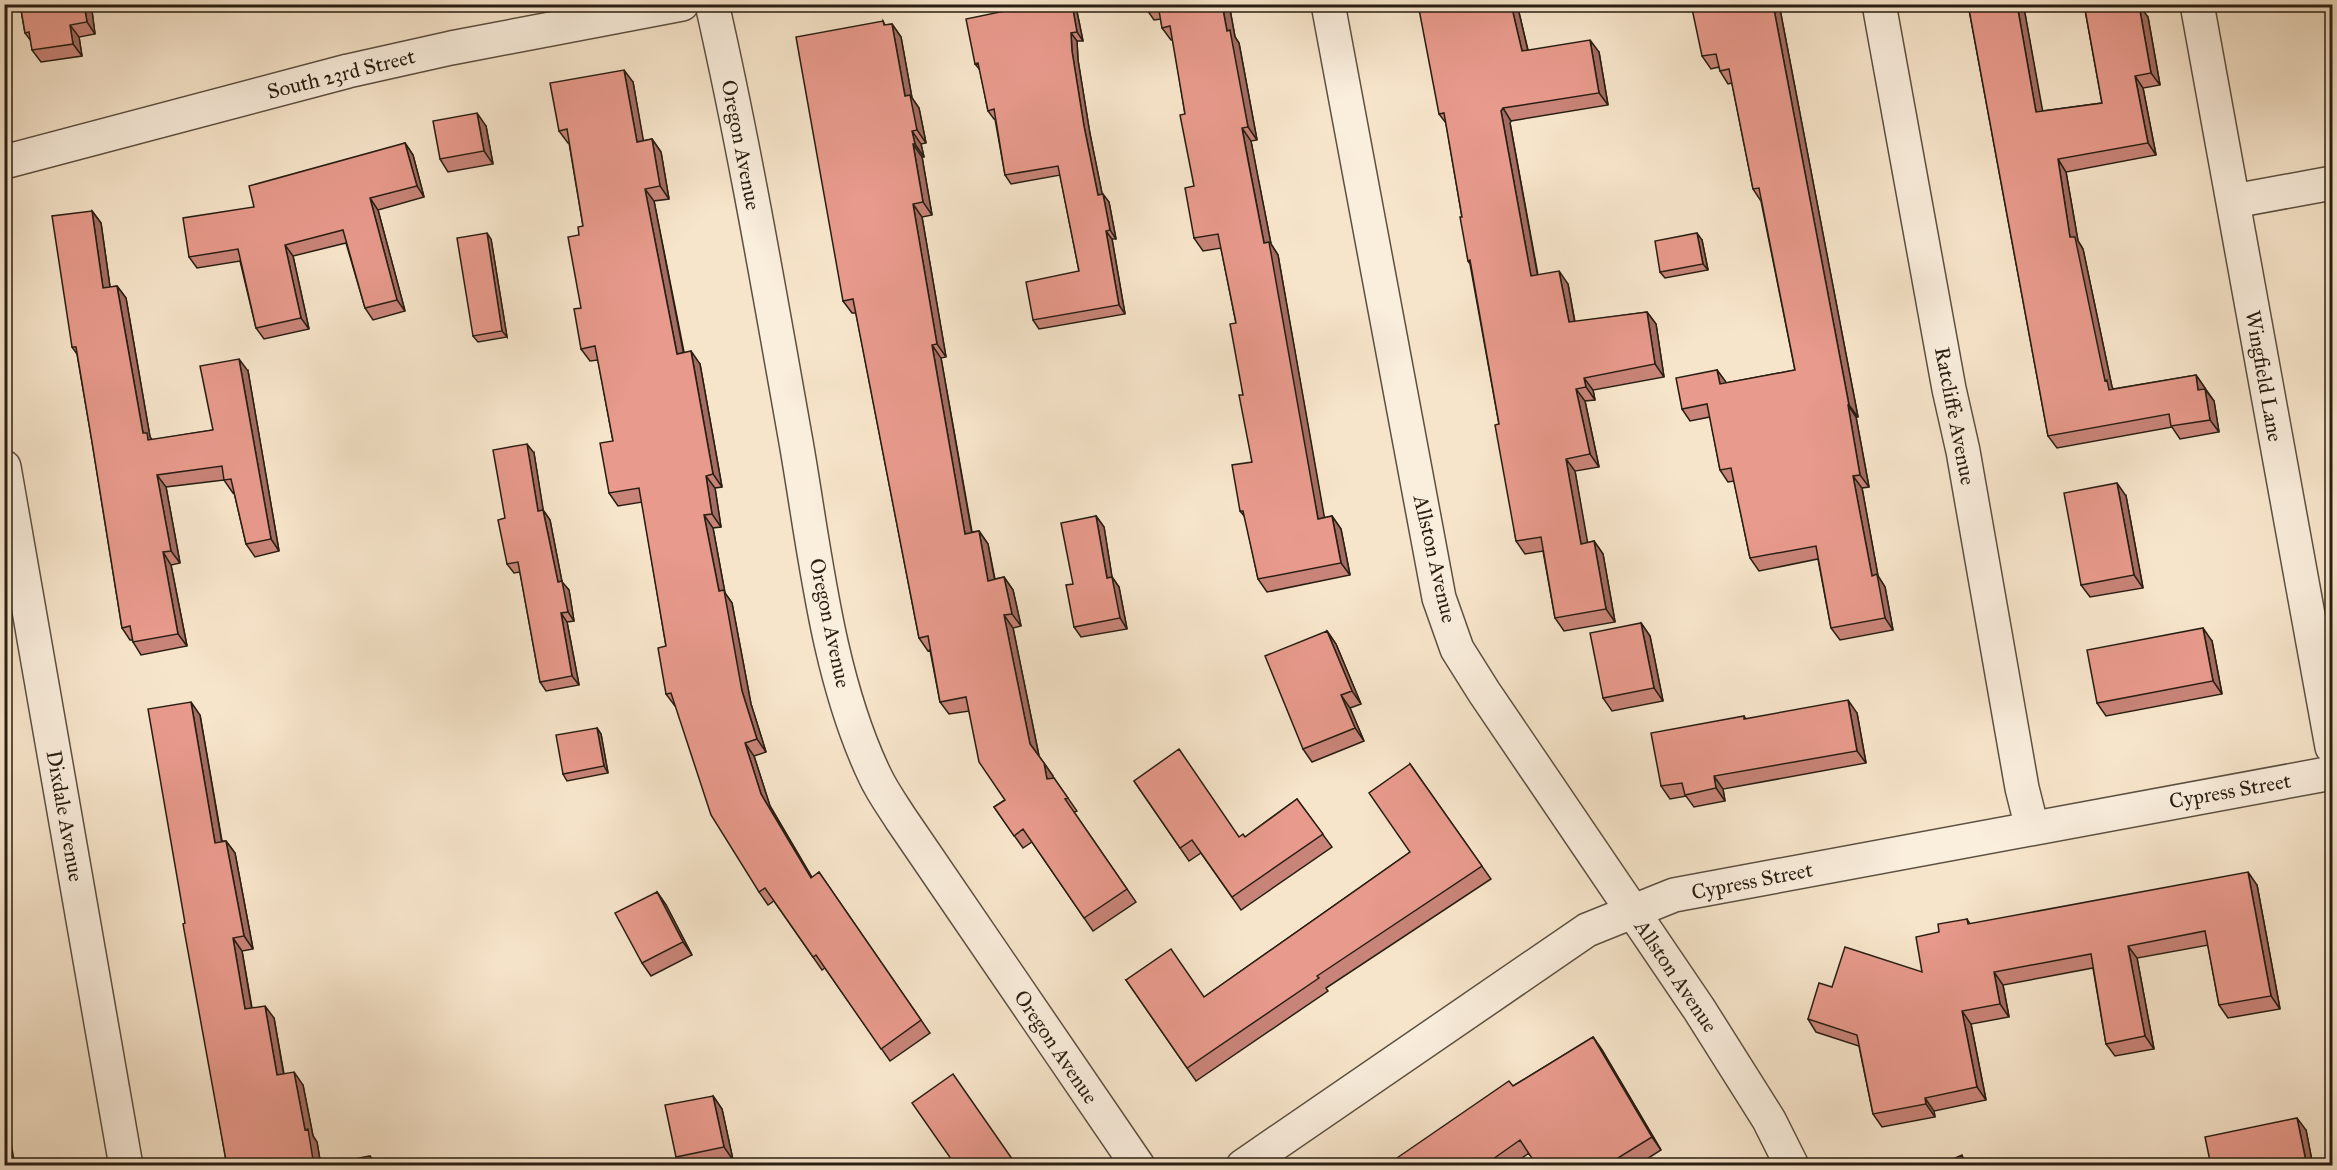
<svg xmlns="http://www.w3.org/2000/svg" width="2337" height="1170" font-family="'IM FELL Great Primer',serif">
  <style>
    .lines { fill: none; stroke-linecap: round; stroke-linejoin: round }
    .street-casing { stroke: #5c5040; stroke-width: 36 }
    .street { stroke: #faeedd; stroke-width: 33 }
    .wall { fill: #c88478; stroke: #281e12; stroke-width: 1.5 }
    .shaded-wall { fill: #a26c62; stroke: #281e12; stroke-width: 1.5 }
    .building { fill: #e89a8c; stroke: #281e12; stroke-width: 1.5 }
    .labels { text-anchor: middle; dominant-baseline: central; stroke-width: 4.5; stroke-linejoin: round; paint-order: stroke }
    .street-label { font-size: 21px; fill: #281e12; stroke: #faeedd }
  </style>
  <rect width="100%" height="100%" fill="#f7e5cb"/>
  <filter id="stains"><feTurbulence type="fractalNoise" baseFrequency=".00333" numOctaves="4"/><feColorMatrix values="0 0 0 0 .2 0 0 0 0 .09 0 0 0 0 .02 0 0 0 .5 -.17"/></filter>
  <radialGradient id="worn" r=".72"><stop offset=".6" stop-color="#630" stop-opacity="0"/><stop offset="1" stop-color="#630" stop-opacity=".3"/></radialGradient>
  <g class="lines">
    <g class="street-casing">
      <path id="street" d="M 712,4 C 745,149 770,296 796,442 C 815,551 827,676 875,776 C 882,791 892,805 901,819 L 1138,1166
        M 1328,4 L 1439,598 L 1457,649 L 1484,692 L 1699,1009 L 1769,1120 L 1792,1166
        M 1879,4 L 1949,389 L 1963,451 L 2022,788 L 2032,828
        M 2197,4 L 2332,747
        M 4,162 L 348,71 L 451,48 L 682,4
        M 2234,201 L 2332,183
        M 4,467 L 126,1166
        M 1243,1166 L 1587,930 L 1674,895 L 2332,773"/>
    </g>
    <use href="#street" class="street"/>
  </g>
  <path class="wall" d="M 20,4 L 128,4 L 92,11 L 95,34 L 79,37 L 82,56 L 41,62 L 32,50 L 31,41 L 25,33 Z
    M 1144,4 L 1229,4 L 1235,37 L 1239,43 L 1257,140 L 1251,141 L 1256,168 L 1271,244 L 1278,255 L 1324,518 L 1332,516 L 1341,529 L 1350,575 L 1267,592 L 1258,579 L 1245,517 L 1240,511 L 1252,462 L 1243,395 L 1236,323 L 1221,248 L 1203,251 L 1194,238 L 1194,186 L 1185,114 L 1173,40 L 1171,40 L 1162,28 L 1161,19 L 1154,20 L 1145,7 Z
    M 1517,4 L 1528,50 L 1599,52 L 1608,105 L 1511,121 L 1510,123 L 1538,275 L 1568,284 L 1575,322 L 1647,312 L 1656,324 L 1664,377 L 1593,390 L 1595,400 L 1585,401 L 1599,467 L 1575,471 L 1587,543 L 1594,541 L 1603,554 L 1615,622 L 1564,631 L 1555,618 L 1543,551 L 1525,554 L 1516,541 L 1499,424 L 1470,264 L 1468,261 L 1462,217 L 1446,123 L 1439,114 Z
    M 1779,4 L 1858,417 L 1856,417 L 1869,487 L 1862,488 L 1878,576 L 1885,587 L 1893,630 L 1840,640 L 1831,628 L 1818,559 L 1759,571 L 1750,558 L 1734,481 L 1728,482 L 1720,470 L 1710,417 L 1690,421 L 1682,409 L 1717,370 L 1726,383 L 1795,370 L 1761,201 L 1753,189 L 1732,83 L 1728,84 L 1720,71 L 1719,67 L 1711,69 L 1702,56 Z
    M 1968,4 L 2036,4 L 2036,6 L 2024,8 L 2042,111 L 2102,103 L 2084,4 L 2136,4 L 2148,17 L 2160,85 L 2143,88 L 2156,155 L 2066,172 L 2078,241 L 2083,249 L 2112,387 L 2113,389 L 2196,375 L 2214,401 L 2219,432 L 2180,439 L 2172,427 L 2057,448 L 2048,436 Z
    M 1076,7 L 1083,41 L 1077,41 L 1078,60 L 1090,134 L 1102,194 L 1109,202 L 1116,239 L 1112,239 L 1125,314 L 1039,329 L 1033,320 L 1079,271 L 1060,175 L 1011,184 L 1005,175 L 995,119 L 994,119 L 988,111 L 980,70 L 975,64 Z
    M 883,21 L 885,25 L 892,24 L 901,37 L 912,98 L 919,108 L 926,143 L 921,144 L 924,157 L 922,157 L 932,215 L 922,217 L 946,357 L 941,358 L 972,532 L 979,531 L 988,544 L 995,579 L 1004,577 L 1013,590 L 1021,626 L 1013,628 L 1039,756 L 1053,776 L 1053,778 L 1054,778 L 1077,811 L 1074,812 L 1136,902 L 1093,931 L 1032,842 L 1023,848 L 994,807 L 1005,800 L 969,711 L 949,714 L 940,702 L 930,650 L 928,651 L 919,638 L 856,313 L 852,313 L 843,301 Z
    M 633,82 L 643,141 L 652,139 L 661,152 L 669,199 L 654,201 L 684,352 L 700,364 L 722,487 L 715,488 L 721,527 L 713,528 L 725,593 L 732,603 L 751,704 L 766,752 L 754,756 L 770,806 L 812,878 L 819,872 L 930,1033 L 890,1061 L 825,968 L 822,970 L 774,901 L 768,905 L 759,892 L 676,706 L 675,706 L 666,694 L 666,646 L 642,502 L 618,506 L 609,493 L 613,441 L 598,360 L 590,361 L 581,349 L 581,308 L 579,235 L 583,226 L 569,143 L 568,143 L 559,131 Z
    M 486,126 L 493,164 L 448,172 L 440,159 Z
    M 405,143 L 413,155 L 424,197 L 378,210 L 405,311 L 373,320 L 365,308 L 346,243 L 293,256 L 309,329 L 264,339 L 256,328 L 240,261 L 197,268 L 189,257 L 254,207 Z
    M 92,211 L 101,223 L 110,287 L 117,286 L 126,298 L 150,437 L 152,440 L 213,430 L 248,371 L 279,551 L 255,557 L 246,544 L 234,492 L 233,493 L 224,480 L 166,487 L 180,563 L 171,565 L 187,646 L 141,655 L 133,642 L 132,640 L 130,640 L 122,628 L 92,442 L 77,354 L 72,347 Z
    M 491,239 L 507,337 L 478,342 L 473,336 Z
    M 1702,240 L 1708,270 L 1665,278 L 1660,272 Z
    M 534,453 L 543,510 L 550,520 L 562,582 L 569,590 L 574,621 L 567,622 L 579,685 L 546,691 L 540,682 L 520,572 L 514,573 L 507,564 L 505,518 Z
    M 2126,496 L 2143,588 L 2090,597 L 2081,585 Z
    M 1096,516 L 1104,527 L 1112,577 L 1119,587 L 1127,629 L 1081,637 L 1074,627 L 1073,584 Z
    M 1641,623 L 1650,636 L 1663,701 L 1612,711 L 1603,698 Z
    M 1327,631 L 1336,644 L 1361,704 L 1350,708 L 1364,741 L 1312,762 L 1303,749 Z
    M 2212,641 L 2222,694 L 2106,716 L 2097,703 Z
    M 1857,713 L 1866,763 L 1723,789 L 1725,801 L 1694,807 L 1686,796 L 1670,799 L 1661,786 L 1744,716 L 1746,719 Z
    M 200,715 L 222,841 L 226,841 L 235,853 L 253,949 L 242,951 L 252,1008 L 274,1018 L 284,1074 L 303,1085 L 313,1136 L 317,1142 L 321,1166 L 227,1166 L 185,923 Z
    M 597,728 L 601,734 L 608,773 L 567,781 L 563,774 Z
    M 1410,764 L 1491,879 L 1326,988 L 1328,991 L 1196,1081 L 1126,980 L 1204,997 L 1410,852 Z
    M 1134,781 L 1239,837 L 1245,837 L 1297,799 L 1332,847 L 1241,910 L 1201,853 L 1189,861 Z
    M 2257,885 L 2280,1009 L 2228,1018 L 2219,1005 L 2208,945 L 2137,958 L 2154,1049 L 2115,1056 L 2106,1044 L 2093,968 L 2003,985 L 2009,1017 L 1971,1024 L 1986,1100 L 1934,1111 L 1935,1117 L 1882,1127 L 1873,1114 L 1859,1046 L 1816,1032 L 1808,1019 L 1832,987 L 1922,972 L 1939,932 L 1967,919 L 1970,924 Z
    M 657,892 L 666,905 L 692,955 L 651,976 L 642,963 Z
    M 1593,1037 L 1602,1050 L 1661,1150 L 1636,1166 L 1537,1166 L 1529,1153 L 1511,1166 L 1393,1166 L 1513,1086 Z
    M 713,1096 L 722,1109 L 733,1160 L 706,1166 L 682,1166 L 676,1157 Z
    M 2306,1130 L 2313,1166 L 2211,1166 Z"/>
  <path class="shaded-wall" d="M 84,4 L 87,4 L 92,11 L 95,34 L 87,22 Z
    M 1072,4 L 1075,4 L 1076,7 L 1083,41 L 1077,32 Z
    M 1222,4 L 1229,4 L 1235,37 L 1239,43 L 1257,140 L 1248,127 L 1227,31 Z
    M 1511,4 L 1517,4 L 1531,64 L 1522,51 Z
    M 1773,4 L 1779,4 L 1858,417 L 1849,405 Z
    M 2017,4 L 2021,4 L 2024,8 L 2045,124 L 2036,112 Z
    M 2139,5 L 2148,17 L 2160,85 L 2151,73 Z
    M 892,24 L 901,37 L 912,98 L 919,108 L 926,143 L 917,130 L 905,96 Z
    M 70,25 L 79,37 L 82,56 L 73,44 Z
    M 1071,33 L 1077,41 L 1078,60 L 1090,134 L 1104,203 L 1098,195 L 1084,126 L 1072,51 Z
    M 1590,40 L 1599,52 L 1608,105 L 1599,93 Z
    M 624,70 L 633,82 L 646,155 L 637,142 Z
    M 2135,76 L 2143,88 L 2156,155 L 2148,143 Z
    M 1503,108 L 1511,121 L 1510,123 L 1540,289 L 1531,276 L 1501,111 Z
    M 477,113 L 486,126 L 493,164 L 484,151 Z
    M 1242,128 L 1251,141 L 1271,244 L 1278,255 L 1327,532 L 1318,519 L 1264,243 Z
    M 912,131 L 921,144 L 924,157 L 915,144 Z
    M 652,139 L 661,152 L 669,199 L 660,186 Z
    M 405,143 L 413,155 L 424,197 L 417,186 Z
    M 913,144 L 922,157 L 932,215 L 923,202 Z
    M 2058,159 L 2066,172 L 2078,241 L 2083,249 L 2112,387 L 2116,393 L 2109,390 L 2105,381 L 2070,237 Z
    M 645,189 L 654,201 L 686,366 L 677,354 Z
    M 1103,194 L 1109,202 L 1116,239 L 1110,230 Z
    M 370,198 L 378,210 L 405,311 L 397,300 Z
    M 913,204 L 922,217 L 946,357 L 937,344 Z
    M 92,211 L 101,223 L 112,301 L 103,288 Z
    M 1106,231 L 1112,239 L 1125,314 L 1119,305 Z
    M 487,233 L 491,239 L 507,337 L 502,331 Z
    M 1697,233 L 1702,240 L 1708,270 L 1703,264 Z
    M 285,245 L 293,256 L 309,329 L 301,318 Z
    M 1559,271 L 1568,284 L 1577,335 L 1569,322 Z
    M 117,286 L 126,298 L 150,437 L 156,445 L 157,453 L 143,433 Z
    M 1647,312 L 1656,324 L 1664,377 L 1655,364 Z
    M 932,345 L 941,358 L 974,546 L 965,534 Z
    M 691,351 L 700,364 L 722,487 L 713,474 Z
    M 239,359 L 248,371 L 279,551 L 271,539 Z
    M 1717,370 L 1726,382 L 1728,396 L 1720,384 Z
    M 2196,375 L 2205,388 L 2207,402 L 2198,390 Z
    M 1584,378 L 1593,390 L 1595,400 L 1586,387 Z
    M 1576,389 L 1585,401 L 1599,467 L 1590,454 Z
    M 2205,389 L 2214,401 L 2219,432 L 2210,420 Z
    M 1848,405 L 1856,417 L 1869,487 L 1860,475 Z
    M 527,444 L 534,453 L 545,521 L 538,511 Z
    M 1566,459 L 1575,471 L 1590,556 L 1581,544 Z
    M 157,475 L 166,487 L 180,563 L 171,551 Z
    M 706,476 L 715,488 L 721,527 L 712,514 Z
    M 1853,476 L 1862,488 L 1878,576 L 1885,587 L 1893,630 L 1885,618 L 1872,576 Z
    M 2117,483 L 2126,496 L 2143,588 L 2134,575 Z
    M 543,510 L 550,520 L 562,582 L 569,590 L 574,621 L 568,612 L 558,582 Z
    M 704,515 L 713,528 L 725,593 L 732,603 L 751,704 L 766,752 L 757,739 L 742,691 L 719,591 Z
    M 1096,516 L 1104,527 L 1112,577 L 1119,587 L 1127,629 L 1120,618 L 1107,578 Z
    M 1332,516 L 1341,529 L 1350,575 L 1341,563 Z
    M 979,531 L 988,544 L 997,593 L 988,581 Z
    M 1594,541 L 1603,554 L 1615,622 L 1606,609 Z
    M 163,552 L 171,565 L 187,646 L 178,634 Z
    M 1004,577 L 1013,590 L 1021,626 L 1012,614 Z
    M 561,613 L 567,622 L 579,685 L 572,676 Z
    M 1004,615 L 1013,628 L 1039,756 L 1030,744 Z
    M 1641,623 L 1650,636 L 1663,701 L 1654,688 Z
    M 2203,628 L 2212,641 L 2222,694 L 2213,681 Z
    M 1327,631 L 1336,644 L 1361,704 L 1352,691 Z
    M 1341,695 L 1350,708 L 1364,741 L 1355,728 Z
    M 1848,700 L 1857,713 L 1866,763 L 1857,751 Z
    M 191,702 L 200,715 L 224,855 L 215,843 Z
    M 597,728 L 601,734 L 608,773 L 604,766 Z
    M 745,743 L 754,756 L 770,806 L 820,891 L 811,878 L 761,794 Z
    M 1044,763 L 1053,776 L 1056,792 L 1047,779 Z
    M 1714,776 L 1723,789 L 1725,801 L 1716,788 Z
    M 226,841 L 235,853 L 253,949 L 244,936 Z
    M 2248,872 L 2257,885 L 2280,1009 L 2271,996 Z
    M 657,892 L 666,905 L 692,955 L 683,942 Z
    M 233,938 L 242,951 L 254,1022 L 245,1009 Z
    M 2128,946 L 2137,958 L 2154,1049 L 2145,1036 Z
    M 1994,972 L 2003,985 L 2009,1017 L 2000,1004 Z
    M 265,1006 L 274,1018 L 286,1088 L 277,1075 Z
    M 1962,1011 L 1971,1024 L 1986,1100 L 1977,1087 Z
    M 1593,1037 L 1602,1050 L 1661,1150 L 1652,1137 Z
    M 294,1072 L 303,1085 L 313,1136 L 317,1142 L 321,1166 L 314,1166 L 305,1130 Z
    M 713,1096 L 722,1109 L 733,1160 L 724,1147 Z
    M 1925,1098 L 1934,1111 L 1935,1117 L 1926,1104 Z
    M 4,1103 L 15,1166 L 8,1166 L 4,1142 Z
    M 2297,1118 L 2306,1130 L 2313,1166 L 2309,1166 L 2306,1161 Z
    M 370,1156 L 375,1163 L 375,1166 L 372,1166 Z"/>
  <path class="building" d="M 20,4 L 84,4 L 87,22 L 70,25 L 73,44 L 32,50 L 29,32 L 25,33 Z
    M 1039,4 L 1072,4 L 1077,32 L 1071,33 L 1072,51 L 1084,126 L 1098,195 L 1103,194 L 1110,230 L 1106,231 L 1119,305 L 1033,320 L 1026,282 L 1079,271 L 1058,166 L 1005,175 L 994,109 L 988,111 L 978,63 L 975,64 L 966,19 Z
    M 1144,4 L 1222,4 L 1227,31 L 1230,30 L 1248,127 L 1242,128 L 1247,155 L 1264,243 L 1269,242 L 1318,519 L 1332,516 L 1341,563 L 1258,579 L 1243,511 L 1240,511 L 1232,465 L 1252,462 L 1239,395 L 1243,395 L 1230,324 L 1236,323 L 1218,234 L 1194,238 L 1185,188 L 1194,186 L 1180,115 L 1185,114 L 1170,26 L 1162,28 L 1158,5 L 1145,7 Z
    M 1418,4 L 1511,4 L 1522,51 L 1590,40 L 1599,93 L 1503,108 L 1501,111 L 1531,276 L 1559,271 L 1569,322 L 1647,312 L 1655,364 L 1584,378 L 1586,387 L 1576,389 L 1590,454 L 1566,459 L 1581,544 L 1594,541 L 1606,609 L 1555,618 L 1541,537 L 1516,541 L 1495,425 L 1499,424 L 1470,260 L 1468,261 L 1460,217 L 1462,217 L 1444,113 L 1439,114 Z
    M 1691,4 L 1773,4 L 1849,405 L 1848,405 L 1860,475 L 1853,476 L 1872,576 L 1877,574 L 1885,618 L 1831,628 L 1816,546 L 1750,558 L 1731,468 L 1720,470 L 1707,404 L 1682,409 L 1676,378 L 1717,370 L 1720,384 L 1795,370 L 1759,188 L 1753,189 L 1729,69 L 1720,71 L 1716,54 L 1702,56 Z
    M 1968,4 L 2017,4 L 2036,112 L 2102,103 L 2084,4 L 2129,4 L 2130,7 L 2139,5 L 2151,73 L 2135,76 L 2148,143 L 2058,159 L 2070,237 L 2075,237 L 2105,381 L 2107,380 L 2109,390 L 2196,375 L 2198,390 L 2205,389 L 2210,420 L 2171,426 L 2169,414 L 2048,436 Z
    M 883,21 L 884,25 L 892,24 L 905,96 L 910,95 L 917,130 L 912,131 L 915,144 L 913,144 L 923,202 L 913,204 L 937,344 L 932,345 L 965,534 L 979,531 L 988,581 L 1004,577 L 1012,614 L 1004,615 L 1030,744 L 1044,763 L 1047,779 L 1054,778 L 1068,798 L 1065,799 L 1127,889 L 1084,918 L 1023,829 L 1014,836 L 994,807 L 1005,800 L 979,762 L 966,697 L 940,702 L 928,636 L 919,638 L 853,299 L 843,301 L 796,37 Z
    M 624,70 L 637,142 L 652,139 L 660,186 L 645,189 L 677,354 L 691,351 L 713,474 L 706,476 L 712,514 L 704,515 L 719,591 L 724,590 L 742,691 L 757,739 L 745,743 L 761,794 L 811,878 L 819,872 L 921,1020 L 881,1049 L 816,955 L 813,957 L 765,888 L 759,892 L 711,815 L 671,693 L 666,694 L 658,648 L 666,646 L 639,488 L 609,493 L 600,443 L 613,441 L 595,346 L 581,349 L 574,309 L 581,308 L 568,237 L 579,235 L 578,227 L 583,226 L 567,129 L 559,131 L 550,83 Z
    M 477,113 L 484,151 L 440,159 L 433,121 Z
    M 405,143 L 417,186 L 370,198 L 397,300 L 365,308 L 343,230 L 285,245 L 301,318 L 256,328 L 238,249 L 189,257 L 183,218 L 254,207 L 249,186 Z
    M 92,211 L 103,288 L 117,286 L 143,433 L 147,433 L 148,440 L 213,430 L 200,366 L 239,359 L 271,539 L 246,544 L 231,479 L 224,480 L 222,466 L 157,475 L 171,551 L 163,552 L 178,634 L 133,642 L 130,626 L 122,628 L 92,442 L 76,347 L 72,347 L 52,216 Z
    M 487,233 L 502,331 L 473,336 L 457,238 Z
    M 1697,233 L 1703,264 L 1660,272 L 1655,241 Z
    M 527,444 L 538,511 L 543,510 L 558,582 L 562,581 L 568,612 L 561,613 L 572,676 L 540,682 L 518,562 L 507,564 L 498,520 L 505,518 L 493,450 Z
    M 2117,483 L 2134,575 L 2081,585 L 2064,493 Z
    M 1096,516 L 1107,578 L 1112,577 L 1120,618 L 1074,627 L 1066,585 L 1073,584 L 1061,523 Z
    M 1641,623 L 1654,688 L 1603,698 L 1590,633 Z
    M 2203,628 L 2213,681 L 2097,703 L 2087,650 Z
    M 1327,631 L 1352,691 L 1341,695 L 1355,728 L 1303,749 L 1265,656 Z
    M 1848,700 L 1857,751 L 1714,776 L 1716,788 L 1685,795 L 1682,783 L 1661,786 L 1651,733 L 1744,716 L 1744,719 Z
    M 191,702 L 215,843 L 226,841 L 244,936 L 233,938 L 245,1009 L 265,1006 L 277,1075 L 294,1072 L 305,1130 L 308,1129 L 314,1166 L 227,1166 L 183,924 L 185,923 L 148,709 Z
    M 597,728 L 604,766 L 563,774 L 556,735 Z
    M 1179,749 L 1239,837 L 1243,834 L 1245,837 L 1297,799 L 1323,834 L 1232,897 L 1192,840 L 1180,848 L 1134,781 Z
    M 1410,764 L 1482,866 L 1317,976 L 1319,978 L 1187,1068 L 1126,980 L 1171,949 L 1204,997 L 1410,852 L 1369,793 Z
    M 2248,872 L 2271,996 L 2219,1005 L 2205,931 L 2128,946 L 2145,1036 L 2106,1044 L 2091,954 L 1994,972 L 2000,1004 L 1962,1011 L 1977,1087 L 1925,1098 L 1926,1104 L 1873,1114 L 1857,1035 L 1808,1019 L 1819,983 L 1832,987 L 1845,947 L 1922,972 L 1916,937 L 1939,932 L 1938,924 L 1967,919 L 1968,924 Z
    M 657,892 L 683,942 L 642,963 L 615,913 Z
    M 1593,1037 L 1652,1137 L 1605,1166 L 1537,1166 L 1520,1140 L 1483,1166 L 1393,1166 L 1397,1163 L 1394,1160 L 1509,1081 L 1513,1086 Z
    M 953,1074 L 1017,1166 L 956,1166 L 912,1103 Z
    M 713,1096 L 724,1147 L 676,1157 L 665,1105 Z
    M 2297,1118 L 2306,1161 L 2285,1166 L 2211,1166 L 2205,1137 Z
    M 4,1142 L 8,1166 L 4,1166 Z
    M 1962,1155 L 1966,1166 L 1937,1166 Z
    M 370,1156 L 372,1166 L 329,1166 L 329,1164 Z"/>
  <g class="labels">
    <g class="street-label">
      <text transform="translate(341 74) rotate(-14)">South 23rd Street</text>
      <text transform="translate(741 145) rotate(79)">Oregon Avenue</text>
      <text transform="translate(2264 376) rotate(80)">Wingfield Lane</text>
      <text transform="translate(1955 416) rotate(79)">Ratcliffe Avenue</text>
      <text transform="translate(1435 559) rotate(77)">Allston Avenue</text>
      <text transform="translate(830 623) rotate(78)">Oregon Avenue</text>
      <text transform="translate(2230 791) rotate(-10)">Cypress Street</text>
      <text transform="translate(65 816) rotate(80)">Dixdale Avenue</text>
      <text transform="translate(1752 881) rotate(-11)">Cypress Street</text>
      <text transform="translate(1676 976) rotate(56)">Allston Avenue</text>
      <text transform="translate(1056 1047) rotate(56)">Oregon Avenue</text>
    </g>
  </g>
  <rect width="2337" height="1170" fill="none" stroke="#f7e5cb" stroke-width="24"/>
  <rect x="6" y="6" width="2325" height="1158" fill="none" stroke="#281e12" stroke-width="3"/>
  <rect x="12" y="12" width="2313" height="1146" fill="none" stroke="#281e12" stroke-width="1.5"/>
  <rect width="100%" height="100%" filter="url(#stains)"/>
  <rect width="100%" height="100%" fill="url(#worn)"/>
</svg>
